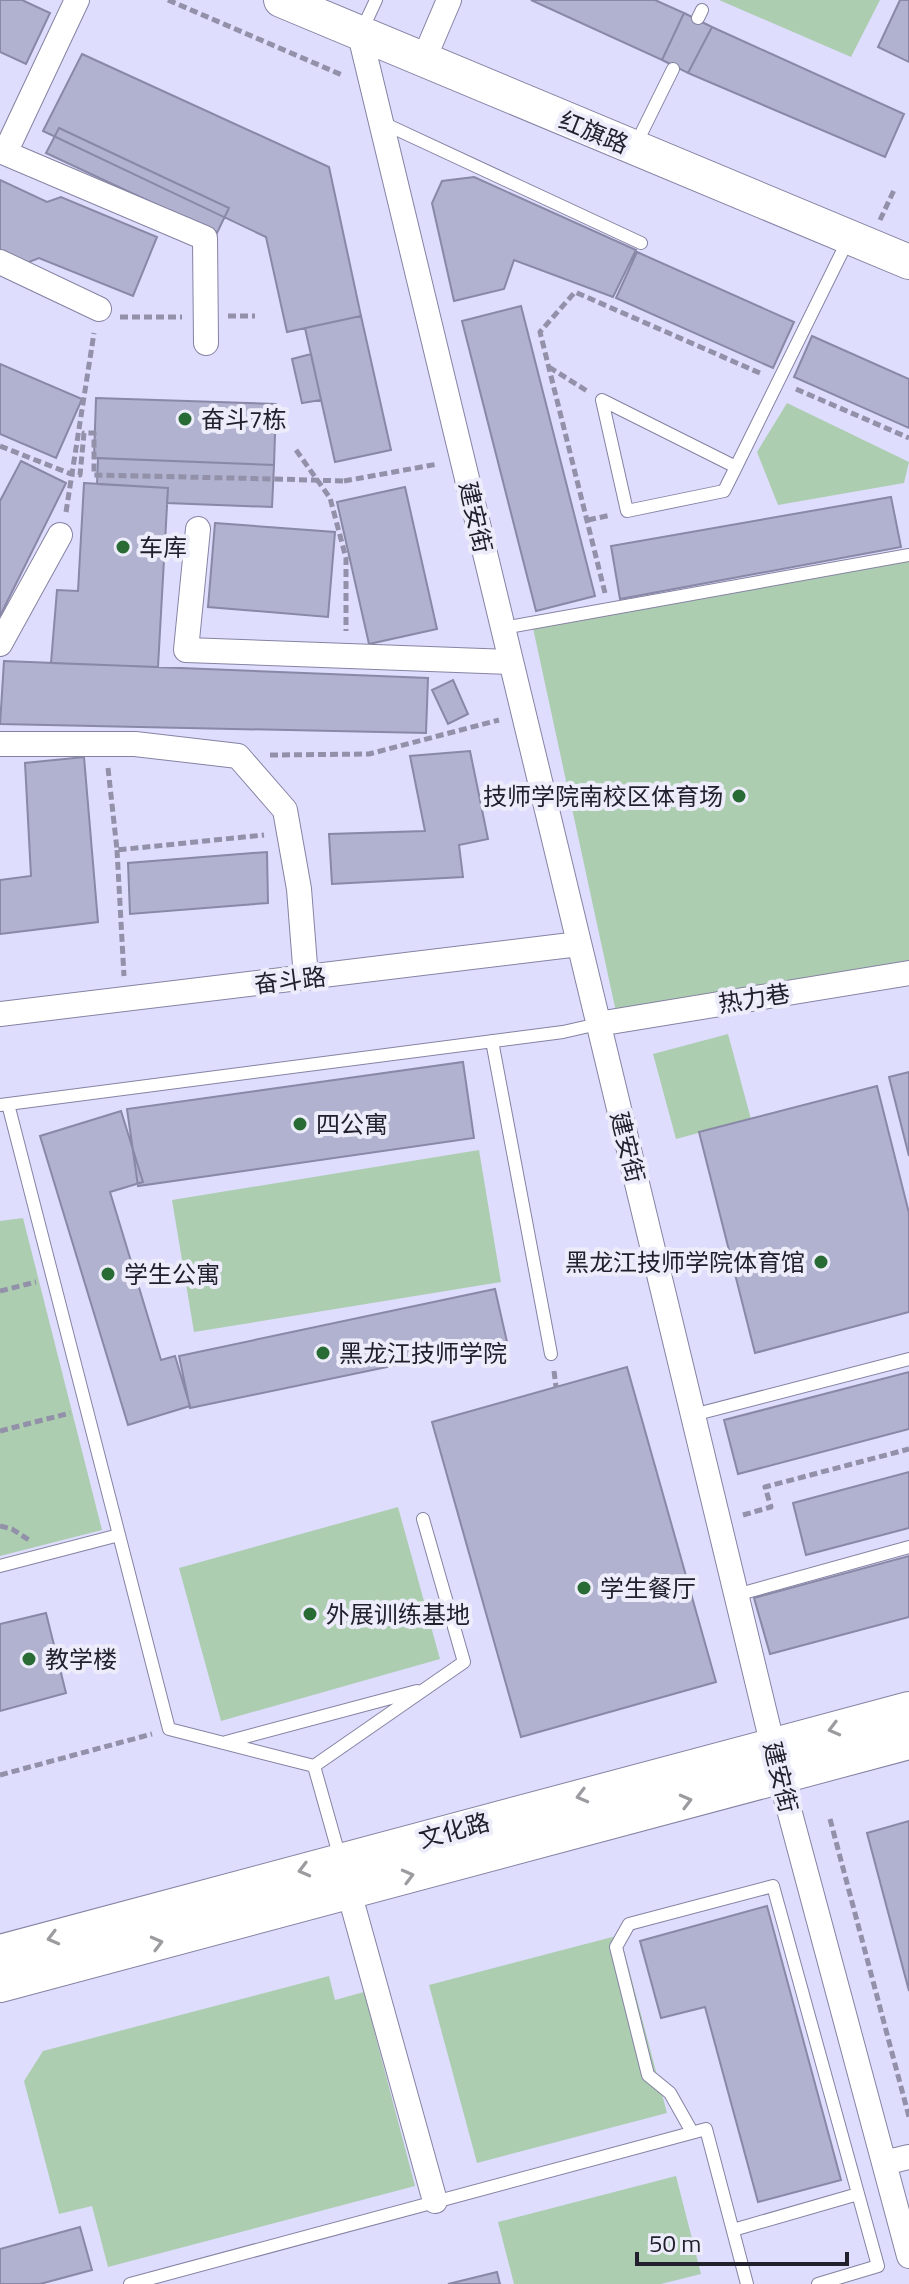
<svg xmlns="http://www.w3.org/2000/svg" width="909" height="2284" font-family="'Titillium Web','Noto Sans SC',sans-serif">
  <style>
    .green { fill: #adcdb0 }
    .building { fill: #b1b1d0; stroke: #8988a6; stroke-width: 2 }
    .lines { fill: none; stroke-linecap: round; stroke-linejoin: round }
    .lane-casing { stroke: #8583a2; stroke-width: 14 }
    .street-casing { stroke: #8583a2; stroke-width: 26 }
    .secondary-casing { stroke: #8583a2; stroke-width: 36 }
    .path { stroke: #9291a9; stroke-width: 5; stroke-dasharray: 8 4; stroke-linecap: butt }
    .lane { stroke: #fff; stroke-width: 12 }
    .street { stroke: #fff; stroke-width: 24 }
    .secondary { stroke: #fff; stroke-width: 34 }
    .path-bridge { stroke: #9291a9; stroke-width: 5; stroke-dasharray: 8 4; stroke-linecap: butt }
    .oneway { stroke: #9b9ba0 }
    .poi-dot { fill: #296b35; stroke: #ececfa; stroke-width: 3 }
    .labels { text-anchor: middle; dominant-baseline: central; stroke-width: 8; stroke-linejoin: round; paint-order: stroke }
    .street-label { font-size: 24px; fill: #21202c; stroke: #ececfa }
    .poi-label { font-size: 24px; fill: #21202c; stroke: #ececfa; text-anchor: start }
  </style>
  <rect width="100%" height="100%" fill="#deddfe"/>
  <path class="green" d="M 719,0 L 880,0 L 851,57 Z
    M 787,403 L 909,462 L 904,483 L 778,505 L 757,452 Z
    M 909,560 L 909,963 L 616,1012 L 533,628 Z
    M 728,1034 L 751,1119 L 676,1139 L 653,1054 Z
    M 479,1150 L 501,1282 L 194,1332 L 172,1200 Z
    M 23,1218 L 102,1530 L 0,1556 L 0,1221 Z
    M 398,1507 L 440,1659 L 221,1721 L 179,1568 Z
    M 620,1935 L 667,2113 L 477,2163 L 429,1985 Z
    M 329,1976 L 335,2000 L 364,1992 L 415,2186 L 108,2267 L 92,2206 L 59,2214 L 24,2081 L 43,2051 Z
    M 676,2176 L 701,2274 L 661,2284 L 514,2284 L 498,2222 Z"/>
  <path class="building" d="M 0,0 L 22,0 L 50,13 L 26,64 L 0,52 Z
    M 531,0 L 655,0 L 684,13 L 662,60 Z
    M 900,0 L 909,0 L 909,62 L 878,47 Z
    M 684,13 L 712,27 L 688,73 L 662,60 Z
    M 712,27 L 904,114 L 885,157 L 688,73 Z
    M 82,54 L 329,167 L 361,316 L 287,332 L 266,237 L 43,131 Z
    M 59,128 L 229,208 L 217,233 L 46,153 Z
    M 474,177 L 636,250 L 613,297 L 514,260 L 504,289 L 454,301 L 432,203 L 442,181 Z
    M 0,180 L 47,202 L 61,197 L 157,237 L 133,296 L 39,258 L 24,264 L 0,253 Z
    M 637,252 L 794,322 L 773,368 L 616,298 Z
    M 521,306 L 595,596 L 536,611 L 462,321 Z
    M 361,316 L 391,450 L 335,462 L 305,328 Z
    M 812,336 L 909,379 L 909,428 L 794,377 Z
    M 311,354 L 321,400 L 302,403 L 292,359 Z
    M 0,364 L 82,399 L 56,458 L 0,434 Z
    M 96,398 L 276,404 L 274,465 L 94,458 Z
    M 98,458 L 274,465 L 272,507 L 167,503 L 168,488 L 97,484 Z
    M 21,461 L 66,483 L 0,616 L 0,501 Z
    M 84,483 L 168,488 L 158,667 L 51,663 L 57,590 L 78,591 Z
    M 405,487 L 437,629 L 369,644 L 337,502 Z
    M 891,497 L 901,547 L 620,599 L 611,546 Z
    M 215,523 L 335,532 L 328,617 L 208,607 Z
    M 4,661 L 428,678 L 426,733 L 0,724 Z
    M 453,680 L 468,714 L 448,724 L 432,690 Z
    M 470,751 L 488,839 L 459,845 L 463,877 L 332,884 L 329,834 L 425,831 L 410,756 Z
    M 84,757 L 98,922 L 0,934 L 0,880 L 31,876 L 25,763 Z
    M 267,852 L 268,903 L 130,914 L 128,863 Z
    M 463,1062 L 474,1138 L 138,1186 L 127,1109 Z
    M 909,1072 L 909,1156 L 889,1077 Z
    M 877,1086 L 909,1213 L 909,1312 L 755,1353 L 699,1132 Z
    M 121,1111 L 143,1182 L 110,1192 L 161,1360 L 175,1356 L 190,1406 L 128,1425 L 40,1136 Z
    M 495,1289 L 507,1342 L 190,1408 L 179,1356 Z
    M 627,1367 L 716,1682 L 521,1737 L 432,1422 Z
    M 909,1372 L 909,1429 L 738,1474 L 724,1420 Z
    M 909,1472 L 909,1528 L 806,1555 L 793,1503 Z
    M 909,1556 L 909,1617 L 770,1654 L 754,1598 Z
    M 46,1613 L 66,1693 L 0,1711 L 0,1624 Z
    M 909,1821 L 909,1991 L 867,1833 Z
    M 767,1906 L 841,2180 L 758,2202 L 705,2007 L 661,2018 L 640,1941 Z
    M 80,2227 L 92,2270 L 40,2284 L 0,2284 L 0,2249 Z
    M 497,2272 L 500,2284 L 448,2284 Z"/>
  <g class="lines">
    <g class="lane-casing">
      <path id="lane" d="M 698,18 L 702,10
        M 361,32 L 376,0
        M 383,123 L 641,243
        M 635,146 L 673,69
        M 736,467 L 602,400 L 627,511 L 724,491 L 736,467 L 848,240
        M 503,628 L 909,555
        M 492,1041 L 551,1354
        M 8,1104 L 169,1729 L 314,1766 L 340,1858
        M 0,1105 L 563,1032 L 598,1024
        M 693,1415 L 909,1359
        M 0,1566 L 119,1535
        M 736,1595 L 909,1547
        M 226,1742 L 417,1691
        M 314,1766 L 464,1662 L 423,1519
        M 692,2132 L 670,2093 L 648,2075 L 616,1947 L 629,1924 L 773,1886 L 878,2266 L 818,2284
        M 733,2230 L 858,2194
        M 130,2284 L 706,2129 L 747,2284"/>
    </g>
    <g class="street-casing">
      <path id="street" d="M 77,0 L 5,153 L 205,238 L 206,343
        M 360,35 L 780,1776 L 909,2256
        M 423,61 L 449,0
        M 0,262 L 99,309
        M 198,529 L 186,650 L 511,662
        M 0,644 L 60,535
        M 0,744 L 135,744 L 238,756 L 285,810 L 299,889 L 306,978
        M 0,1014 L 579,944
        M 598,1024 L 909,973
        M 349,1892 L 435,2201
        M 884,2163 L 909,2157"/>
    </g>
    <g class="secondary-casing">
      <path id="secondary" d="M 281,0 L 909,262
        M 0,1952 L 909,1709
        M 0,1985 L 909,1742"/>
    </g>
    <path class="path" d="M 168,0 L 342,75
      M 880,220 L 895,188
      M 228,316 L 255,316
      M 120,317 L 182,317
      M 549,367 L 587,391
      M 796,389 L 909,438
      M 0,446 L 71,474 L 80,475 L 84,433 L 94,433 L 94,475 L 275,479
      M 296,450 L 330,498 L 346,558 L 346,631
      M 344,481 L 438,464
      M 66,512 L 94,333
      M 588,520 L 611,515
      M 605,593 L 540,332 L 575,292 L 762,374
      M 270,755 L 369,754 L 499,720
      M 108,768 L 117,850 L 264,835
      M 117,850 L 124,976
      M 0,1291 L 36,1282
      M 554,1371 L 556,1387
      M 0,1431 L 70,1413
      M 743,1515 L 771,1507 L 765,1487 L 909,1449
      M 0,1526 L 12,1529 L 29,1540
      M 0,1775 L 152,1734
      M 830,1819 L 909,2117"/>
    <use href="#lane" class="lane"/>
    <use href="#street" class="street"/>
    <use href="#secondary" class="secondary"/>
    <path class="path-bridge" d="M 275,479 L 344,481"/>
  </g>
  <defs><path id="oneway-chevron" d="M-2-3.5L2.5 0L-2 3.5" fill="none" stroke-width="1.6" stroke-linecap="round" stroke-linejoin="round" transform="scale(2)"/></defs>
  <g class="oneway">
    <use href="#oneway-chevron" transform="translate(834 1729) rotate(165)"/>
    <use href="#oneway-chevron" transform="translate(582 1796) rotate(165)"/>
    <use href="#oneway-chevron" transform="translate(686 1801) rotate(-15)"/>
    <use href="#oneway-chevron" transform="translate(304 1870) rotate(165)"/>
    <use href="#oneway-chevron" transform="translate(408 1876) rotate(-15)"/>
    <use href="#oneway-chevron" transform="translate(53 1938) rotate(165)"/>
    <use href="#oneway-chevron" transform="translate(157 1943) rotate(-15)"/>
  </g>
  <g class="poi-dot">
    <circle cx="185" cy="419" r="8"/>
    <circle cx="123" cy="547" r="8"/>
    <circle cx="739" cy="796" r="8"/>
    <circle cx="300" cy="1124" r="8"/>
    <circle cx="821" cy="1262" r="8"/>
    <circle cx="108" cy="1274" r="8"/>
    <circle cx="323" cy="1353" r="8"/>
    <circle cx="584" cy="1588" r="8"/>
    <circle cx="310" cy="1614" r="8"/>
    <circle cx="29" cy="1659" r="8"/>
  </g>
  <g class="labels">
    <g class="street-label">
      <text transform="translate(594 132) rotate(22)">红旗路</text>
      <text transform="translate(476 517) rotate(77)">建安街</text>
      <text transform="translate(290 980) rotate(-7)">奋斗路</text>
      <text transform="translate(754 998) rotate(-9)">热力巷</text>
      <text transform="translate(628 1147) rotate(76)">建安街</text>
      <text transform="translate(781 1777) rotate(76)">建安街</text>
      <text transform="translate(454 1830) rotate(-15)">文化路</text>
    </g>
    <g class="poi-label">
      <text x="201" y="419">奋斗7栋</text>
      <text x="139" y="547">车库</text>
      <text x="723" y="796" text-anchor="end">技师学院南校区体育场</text>
      <text x="316" y="1124">四公寓</text>
      <text x="805" y="1262" text-anchor="end">黑龙江技师学院体育馆</text>
      <text x="124" y="1274">学生公寓</text>
      <text x="339" y="1353">黑龙江技师学院</text>
      <text x="600" y="1588">学生餐厅</text>
      <text x="326" y="1614">外展训练基地</text>
      <text x="45" y="1659">教学楼</text>
    </g>
  </g>
  <path d="M637 2252v12h210v-12" fill="none" stroke="#21202c" stroke-width="4"/>
  <text x="649" y="2252" font-size="24" fill="#21202c" stroke="#ececfa" stroke-width="6" paint-order="stroke">50 m</text>
</svg>
